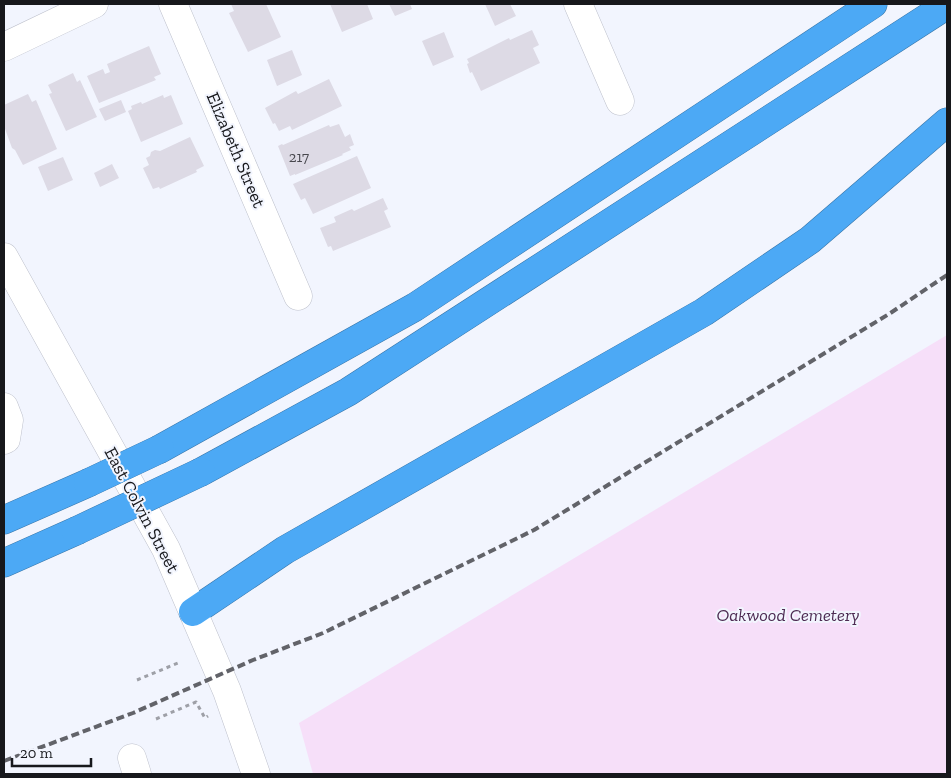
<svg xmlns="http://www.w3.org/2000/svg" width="951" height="778" font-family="'Zilla Slab',serif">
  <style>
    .green { fill: #f6dff9 }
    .building { fill: #dddae5 }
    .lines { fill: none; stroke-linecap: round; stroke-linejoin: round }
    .minor-casing { stroke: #bec1cc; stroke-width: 29 }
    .tertiary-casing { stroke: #bec1cc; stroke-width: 29 }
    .motorway-casing { stroke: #3976a9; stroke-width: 29 }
    .path { stroke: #9ea0a7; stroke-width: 3; stroke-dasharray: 4 4; stroke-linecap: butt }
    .minor { stroke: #fff; stroke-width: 28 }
    .tertiary { stroke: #fff; stroke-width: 28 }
    .motorway { stroke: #4ca9f5; stroke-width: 28 }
    .rail { stroke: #626369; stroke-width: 4; stroke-dasharray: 8 4; stroke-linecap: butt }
    .motorway-bridge-casing { stroke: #3976a9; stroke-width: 29; stroke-linecap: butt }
    .motorway-bridge { stroke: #4ca9f5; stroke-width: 28 }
    .labels { text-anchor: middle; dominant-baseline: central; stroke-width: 4; stroke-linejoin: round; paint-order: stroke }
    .number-label { font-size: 15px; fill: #48484e }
    .street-label { font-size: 18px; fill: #17181c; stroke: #f2f5fe }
    .park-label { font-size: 18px; font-style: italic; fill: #4d2b53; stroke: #f2f5fe }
  </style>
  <rect width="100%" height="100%" fill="#f2f5fe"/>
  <path class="green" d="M 947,335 L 947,774 L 313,774 L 299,723 Z"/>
  <path class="building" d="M 231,4 L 266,4 L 281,37 L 248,52 L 229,13 L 234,11 Z
    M 330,4 L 367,4 L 373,19 L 342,32 Z
    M 389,4 L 410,4 L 412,9 L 395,16 Z
    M 485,4 L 510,4 L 516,16 L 495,26 Z
    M 532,30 L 539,45 L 533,48 L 540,63 L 481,91 L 472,72 L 470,73 L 467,64 L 469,63 L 467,59 L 509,38 L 510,40 Z
    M 444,32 L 454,57 L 433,66 L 422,41 Z
    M 149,46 L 161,74 L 154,77 L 156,80 L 99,103 L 87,76 L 103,69 L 105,74 L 110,72 L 107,64 Z
    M 292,50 L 302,75 L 277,86 L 267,60 Z
    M 73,73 L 77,82 L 80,80 L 97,117 L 66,131 L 49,94 L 52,93 L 48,85 Z
    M 329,79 L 342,106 L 292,130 L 290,126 L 279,131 L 275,123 L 273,124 L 265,108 L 296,91 L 298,94 Z
    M 28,94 L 32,102 L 36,100 L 57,149 L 23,165 L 15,150 L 12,148 L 4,126 L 4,105 Z
    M 163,95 L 164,98 L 171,95 L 183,124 L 141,142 L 128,111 L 132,109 L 131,106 L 141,102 L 142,104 Z
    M 121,100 L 126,112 L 105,121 L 99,109 Z
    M 339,124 L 345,137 L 350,134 L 354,145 L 349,147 L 351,150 L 342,154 L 343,155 L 295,175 L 295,174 L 290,176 L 278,146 L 282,144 L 283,145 L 329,125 L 330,127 Z
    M 190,137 L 204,166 L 196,170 L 197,172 L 160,189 L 159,187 L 153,189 L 143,168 L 149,165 L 146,158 L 150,156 L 151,152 L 155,150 L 160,151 Z
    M 357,156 L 371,188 L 313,214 L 305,198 L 301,200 L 293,184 Z
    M 63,157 L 73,180 L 48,191 L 38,167 Z
    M 112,164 L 119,178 L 100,187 L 94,173 Z
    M 383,198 L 388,209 L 384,211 L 391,227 L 333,251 L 331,246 L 328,247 L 320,228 L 336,222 L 334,217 L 352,209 L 354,211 Z"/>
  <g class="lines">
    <g class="minor-casing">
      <path id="minor" d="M 173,4 L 298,296
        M 578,4 L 620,101
        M 4,47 L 94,4
        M 4,407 L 9,420 L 6,439 L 4,440
        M 132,758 L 137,774"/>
    </g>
    <g class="tertiary-casing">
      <path id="tertiary" d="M 4,257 L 166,549 L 227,691 L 256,774"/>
    </g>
    <g class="motorway-casing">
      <path id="motorway" d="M 160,449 L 415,307 L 873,4
        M 201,472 L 348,392 L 947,5
        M 4,520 L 88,483
        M 4,563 L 76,531
        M 193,612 L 285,550 L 704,312 L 810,240 L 947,122"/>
    </g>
    <path class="path" d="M 137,680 L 178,663
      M 156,719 L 196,702 L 205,718 L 208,716"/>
    <use href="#minor" class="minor"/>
    <use href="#tertiary" class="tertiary"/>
    <use href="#motorway" class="motorway"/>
    <path class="rail" d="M 4,761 L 133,713 L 253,660 L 323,633 L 534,530 L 889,314 L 947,275"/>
    <g class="motorway-bridge-casing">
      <path id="motorway-bridge" d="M 88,483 L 160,449
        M 76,531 L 201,472"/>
    </g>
    <use href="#motorway-bridge" class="motorway-bridge"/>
  </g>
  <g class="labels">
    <g class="number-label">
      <text x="299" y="157">217</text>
    </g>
    <g class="street-label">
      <text transform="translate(236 150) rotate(67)">Elizabeth Street</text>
      <text transform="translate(142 510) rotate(62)">East Colvin Street</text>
    </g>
    <g class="park-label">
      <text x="788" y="615">Oakwood Cemetery</text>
    </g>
  </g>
  <rect width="951" height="778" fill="none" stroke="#17181c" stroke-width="10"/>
  <path d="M12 758v8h79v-8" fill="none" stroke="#17181c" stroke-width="2.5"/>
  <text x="20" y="758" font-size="15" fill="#17181c" stroke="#f2f5fe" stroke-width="4" paint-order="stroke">20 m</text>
</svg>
